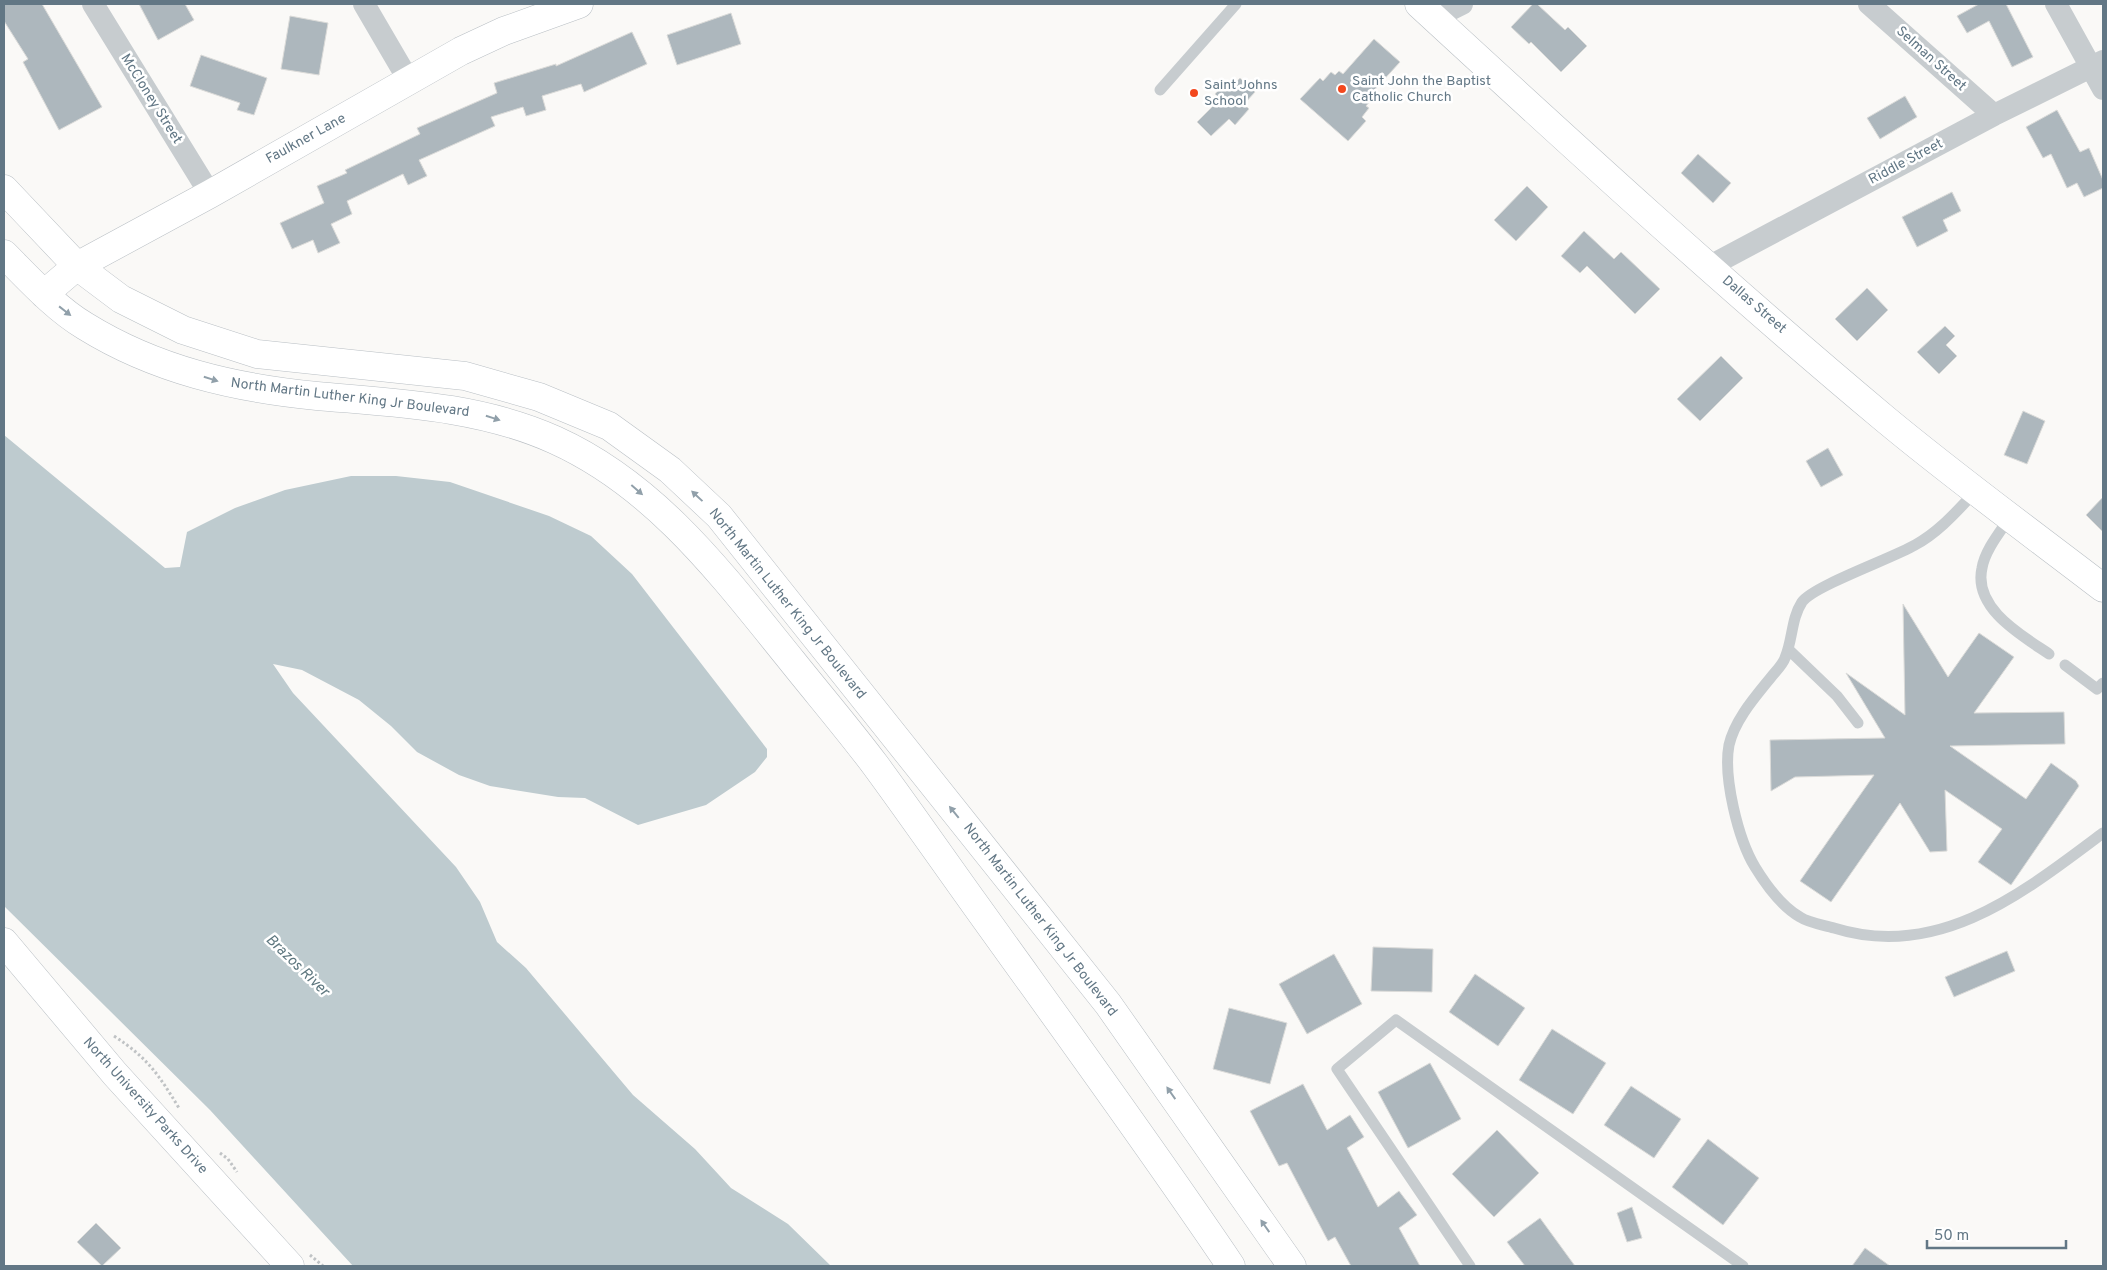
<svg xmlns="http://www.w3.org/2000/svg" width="2107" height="1270" font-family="Overpass,sans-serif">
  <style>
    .water { fill: #becbcf }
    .building { fill: #adb7bd; stroke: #dbdbd9 }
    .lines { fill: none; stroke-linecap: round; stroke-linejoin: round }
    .secondary-casing { stroke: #b9bfc4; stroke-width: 29 }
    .path { stroke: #c0c3c5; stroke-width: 3; stroke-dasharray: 2.5 2.5; stroke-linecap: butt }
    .lane { stroke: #c7cccf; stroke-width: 11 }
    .street { stroke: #c7cccf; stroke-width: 22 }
    .secondary { stroke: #fff; stroke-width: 28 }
    .oneway { fill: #91a0aa }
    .poi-dot { fill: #f3481e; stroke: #fff; stroke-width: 2 }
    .labels { text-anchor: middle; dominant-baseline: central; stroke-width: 5; stroke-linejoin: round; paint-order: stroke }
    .street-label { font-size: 14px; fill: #627785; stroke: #fff }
    .poi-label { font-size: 14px; fill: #627785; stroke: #fff; text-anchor: start }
    .water-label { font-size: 15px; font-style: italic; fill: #5d767e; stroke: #fff }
  </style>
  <rect width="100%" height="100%" fill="#faf9f7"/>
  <path class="water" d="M 4,435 L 165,568 L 180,567 L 187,532 L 235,508 L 285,490 L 351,476 L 396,476 L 450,482 L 549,516 L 591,536 L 632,574 L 767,749 L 767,757 L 755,772 L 706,805 L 638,825 L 585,798 L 558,797 L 490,786 L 459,775 L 417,752 L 391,726 L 359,700 L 302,670 L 273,664 L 293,693 L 456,867 L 480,902 L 497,942 L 526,968 L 633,1095 L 695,1149 L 731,1188 L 788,1224 L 831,1266 L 353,1266 L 210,1110 L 4,906 Z"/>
  <path class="building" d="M 4,4 L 42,4 L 102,107 L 59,130 L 23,62 L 28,59 L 4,21 Z
    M 139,4 L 185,4 L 194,20 L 158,40 Z
    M 1533,4 L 1537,4 L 1565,30 L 1568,27 L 1587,46 L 1561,72 L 1531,42 L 1529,44 L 1511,27 Z
    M 1979,4 L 2006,4 L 2033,57 L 2012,67 L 1989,21 L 1967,33 L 1957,16 Z
    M 731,13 L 741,44 L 677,65 L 667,35 Z
    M 290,16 L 328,23 L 319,75 L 281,69 Z
    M 632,32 L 647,64 L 584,92 L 581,84 L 542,96 L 546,110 L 526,116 L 523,107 L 491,117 L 495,126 L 419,160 L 427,176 L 408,185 L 403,174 L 347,201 L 352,214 L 331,224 L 340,243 L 318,253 L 313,240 L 292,249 L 280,223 L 324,203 L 317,186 L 347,173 L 345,170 L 420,134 L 417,128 L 497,93 L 494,83 L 556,64 L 556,66 Z
    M 1374,39 L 1400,62 L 1367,98 L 1371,100 L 1366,106 L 1369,108 L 1362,117 L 1366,121 L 1348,141 L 1300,99 L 1320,78 L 1323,81 L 1331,72 L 1335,75 L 1339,71 L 1343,74 Z
    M 201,55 L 267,78 L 254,115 L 237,110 L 240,103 L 190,86 Z
    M 1240,78 L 1255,92 L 1244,104 L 1249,109 L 1235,125 L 1229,119 L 1211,136 L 1197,122 L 1220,99 L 1215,94 L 1224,84 L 1230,89 Z
    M 1905,96 L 1917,117 L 1880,139 L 1867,118 Z
    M 2057,110 L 2080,152 L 2089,148 L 2103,180 L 2103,188 L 2084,197 L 2077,183 L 2067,188 L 2051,154 L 2043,158 L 2026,127 Z
    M 1698,154 L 1731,183 L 1713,203 L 1681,173 Z
    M 1527,186 L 1548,207 L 1516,241 L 1494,220 Z
    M 1952,192 L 1961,211 L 1943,220 L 1948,231 L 1917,247 L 1902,217 Z
    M 1584,231 L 1614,259 L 1621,252 L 1660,289 L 1635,314 L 1587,266 L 1580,273 L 1561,256 Z
    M 1867,288 L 1888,310 L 1857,341 L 1835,319 Z
    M 1945,326 L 1955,336 L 1946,345 L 1957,356 L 1939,374 L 1917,352 Z
    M 1721,356 L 1743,378 L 1700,421 L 1677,399 Z
    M 2023,411 L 2045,421 L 2027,464 L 2004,455 Z
    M 1828,448 L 1843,475 L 1821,487 L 1806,461 Z
    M 2103,497 L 2103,532 L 2086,515 Z
    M 1903,604 L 1948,677 L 1979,633 L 2014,657 L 1974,713 L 2064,712 L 2065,744 L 1950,746 L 2026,799 L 2051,763 L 2076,781 L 2079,786 L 2011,885 L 1978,862 L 2002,829 L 1945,790 L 1947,851 L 1930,852 L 1900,803 L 1831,902 L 1800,881 L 1874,775 L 1795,777 L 1771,791 L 1770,740 L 1885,738 L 1846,673 L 1905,715 Z
    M 1373,947 L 1433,949 L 1432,992 L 1371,991 Z
    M 2007,951 L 2015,971 L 1954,997 L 1945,977 Z
    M 1334,954 L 1362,1004 L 1307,1034 L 1279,984 Z
    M 1475,974 L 1525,1008 L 1498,1046 L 1449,1012 Z
    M 1229,1008 L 1287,1023 L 1270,1084 L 1213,1069 Z
    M 1552,1029 L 1606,1063 L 1573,1114 L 1519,1080 Z
    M 1430,1063 L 1461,1119 L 1408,1148 L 1378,1092 Z
    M 1303,1084 L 1327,1130 L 1350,1115 L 1364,1137 L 1347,1148 L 1378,1207 L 1399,1191 L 1417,1215 L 1399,1228 L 1420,1266 L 1351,1266 L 1335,1237 L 1328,1241 L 1287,1163 L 1279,1166 L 1250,1111 Z
    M 1631,1086 L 1681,1119 L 1654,1158 L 1604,1125 Z
    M 1497,1130 L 1539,1173 L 1494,1217 L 1452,1174 Z
    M 1708,1139 L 1759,1178 L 1723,1225 L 1672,1187 Z
    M 1632,1207 L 1642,1238 L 1627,1242 L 1617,1213 Z
    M 1540,1218 L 1575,1266 L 1525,1266 L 1507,1242 Z
    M 96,1223 L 121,1248 L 102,1266 L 77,1242 Z
    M 1865,1248 L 1890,1266 L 1852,1266 Z"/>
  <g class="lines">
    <g class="secondary-casing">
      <path id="secondary" d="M 1419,4 C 1572,145 1726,286 1885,419 C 1956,478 2030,532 2103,588
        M 4,189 L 77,266 L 121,299 L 183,330 L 257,354 L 465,376 L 539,397 L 609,426 L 670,470 L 719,516 L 1108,1004 L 1292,1266
        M 4,254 C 29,279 55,308 85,326 C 156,370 235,388 317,396 C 397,403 480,406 555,440 C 657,486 723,576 792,661 C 820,696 849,730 876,766 C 909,811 941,857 974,903 C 1060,1023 1148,1143 1231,1266
        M 44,294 L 77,266 L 210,194 L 461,51 L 504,31 L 579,4
        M 4,942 L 115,1074 L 290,1266"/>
    </g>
    <path class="path" d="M 114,1036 C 149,1059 158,1074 179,1108
      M 220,1153 L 228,1159 L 237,1172
      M 310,1255 L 323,1266"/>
    <path class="lane" d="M 1160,90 L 1236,4
      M 1976,491 C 1957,511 1939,532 1915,545 C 1893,558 1813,586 1802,602 C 1791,619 1793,639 1785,658 C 1783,664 1777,670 1772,676 C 1756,696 1735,719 1729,745 C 1723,777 1738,839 1755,867 C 1766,885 1781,906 1800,917 C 1809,923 1824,925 1834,928 C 1939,961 2024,892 2103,833
      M 2010,517 C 2000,532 1985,550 1982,568 C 1973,608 2021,635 2049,654
      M 1788,649 L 1837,696 L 1858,723
      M 2065,665 L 2097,689 L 2103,683
      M 1470,1266 L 1337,1069 L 1396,1020 L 1743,1266"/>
    <path class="street" d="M 93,4 L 210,194
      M 364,4 L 409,81
      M 1869,4 L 1994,115
      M 2056,4 L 2103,89
      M 1434,18 L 1462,4
      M 1710,266 L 1994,115 L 2103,61"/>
    <use href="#secondary" class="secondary"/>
  </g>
  <defs><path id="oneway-solid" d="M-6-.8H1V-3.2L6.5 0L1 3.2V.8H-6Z" transform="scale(1.25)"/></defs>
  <g class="oneway">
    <use href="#oneway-solid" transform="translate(65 311) rotate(38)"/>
    <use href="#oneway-solid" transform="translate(211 379) rotate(17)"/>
    <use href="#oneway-solid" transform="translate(493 418) rotate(18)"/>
    <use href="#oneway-solid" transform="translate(637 490) rotate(41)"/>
    <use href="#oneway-solid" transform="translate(697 496) rotate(-137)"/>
    <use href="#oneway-solid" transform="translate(954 812) rotate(-129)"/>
    <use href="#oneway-solid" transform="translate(1171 1093) rotate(-125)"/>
    <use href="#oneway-solid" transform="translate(1265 1226) rotate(-125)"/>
  </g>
  <g class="poi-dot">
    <circle cx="1342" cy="89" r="5"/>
    <circle cx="1194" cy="93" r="5"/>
  </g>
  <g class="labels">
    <g class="street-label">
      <text transform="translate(1931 59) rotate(42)">Selman Street</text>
      <text transform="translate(151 99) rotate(58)">McCloney Street</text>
      <text transform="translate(306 139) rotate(-29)">Faulkner Lane</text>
      <text transform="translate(1906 162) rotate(-28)">Riddle Street</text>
      <text transform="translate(1754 305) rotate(41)">Dallas Street</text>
      <text transform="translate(350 398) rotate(7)">North Martin Luther King Jr Boulevard</text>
      <text transform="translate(787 604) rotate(51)">North Martin Luther King Jr Boulevard</text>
      <text transform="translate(1040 920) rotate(52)">North Martin Luther King Jr Boulevard</text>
      <text transform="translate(145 1106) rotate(48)">North University Parks Drive</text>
    </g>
    <g class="poi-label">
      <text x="1352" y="81">Saint John the Baptist<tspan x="1352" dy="16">Catholic Church</tspan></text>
      <text x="1204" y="85">Saint Johns<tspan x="1204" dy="16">School</tspan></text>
    </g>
    <g class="water-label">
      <text transform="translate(297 966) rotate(44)">Brazos River</text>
    </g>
  </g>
  <rect width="2107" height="1270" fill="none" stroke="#627785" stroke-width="10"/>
  <path d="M1927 1240v8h139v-8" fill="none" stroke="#627785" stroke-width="2.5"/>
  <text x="1934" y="1240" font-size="15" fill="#627785" stroke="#ffffff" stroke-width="4" paint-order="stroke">50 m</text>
</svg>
